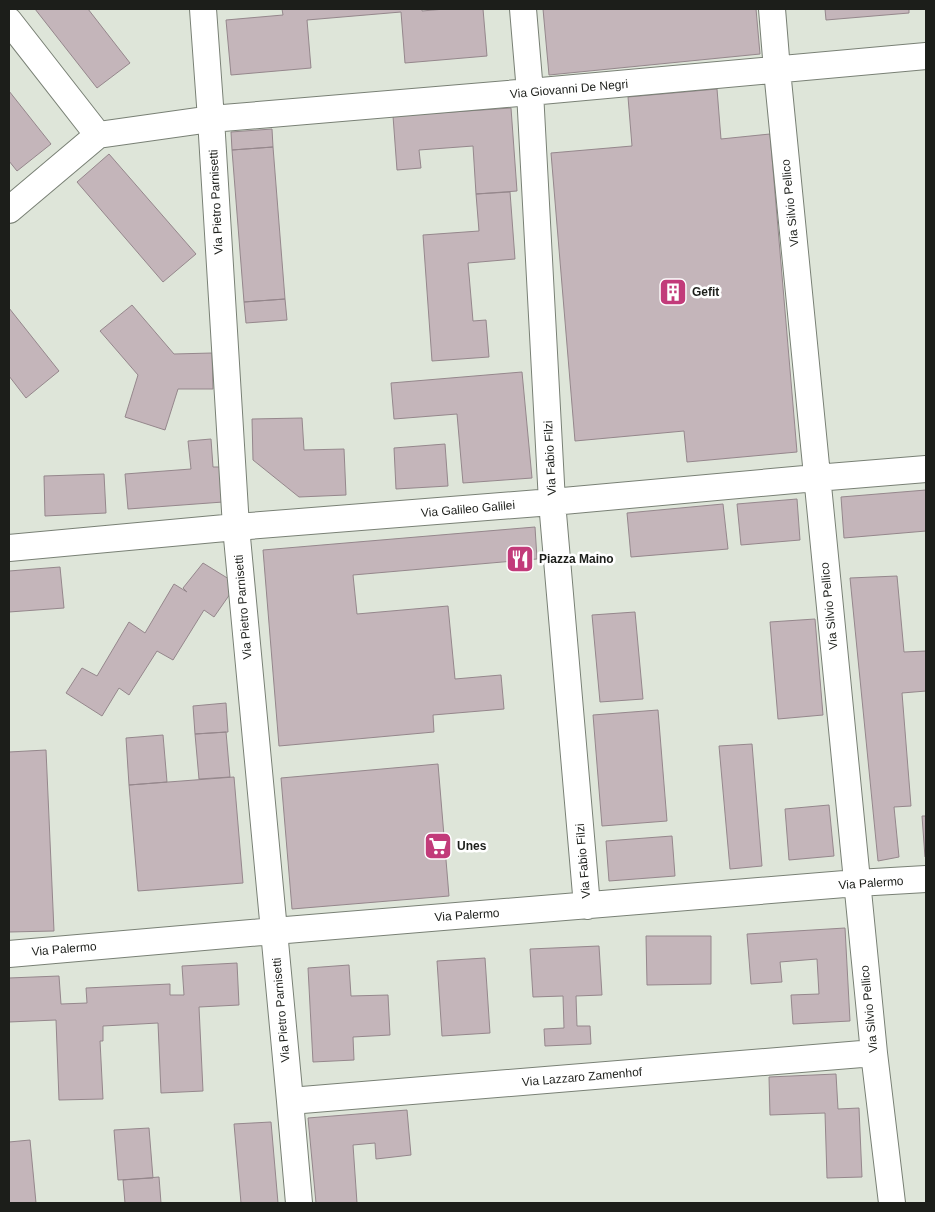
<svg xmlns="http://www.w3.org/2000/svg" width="935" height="1212" font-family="Arial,sans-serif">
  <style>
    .building { fill: #c4b5ba; stroke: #95878c }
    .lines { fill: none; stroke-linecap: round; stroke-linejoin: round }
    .street-casing { stroke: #798075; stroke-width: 28 }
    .street { stroke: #fff; stroke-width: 26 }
    .labels { text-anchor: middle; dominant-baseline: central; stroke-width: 5; stroke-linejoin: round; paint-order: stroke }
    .street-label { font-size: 12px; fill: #1c1e1a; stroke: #fff }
    .poi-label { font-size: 12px; font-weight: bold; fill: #1c1e1a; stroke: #fff; text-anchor: start }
  </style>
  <rect width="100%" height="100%" fill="#dee5d9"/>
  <path class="building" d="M 35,9 L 88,9 L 130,63 L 97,88 Z
    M 282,9 L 422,9 L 422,11 L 445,9 L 483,9 L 487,56 L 405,63 L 401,12 L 307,20 L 311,68 L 231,75 L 226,20 L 283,15 Z
    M 543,9 L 756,9 L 760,54 L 549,75 Z
    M 825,9 L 909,9 L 909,13 L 826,20 Z
    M 717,89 L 721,139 L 770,134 L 797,452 L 687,462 L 684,431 L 575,441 L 551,153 L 632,146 L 628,97 Z
    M 9,91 L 51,144 L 17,171 L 9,161 Z
    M 511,108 L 517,191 L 476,194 L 473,146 L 419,150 L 421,168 L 397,170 L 393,116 Z
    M 272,129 L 273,147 L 232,150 L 231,132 Z
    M 273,147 L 285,299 L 244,302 L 232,150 Z
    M 109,154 L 196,254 L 163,282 L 77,182 Z
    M 510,192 L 515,259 L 468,263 L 473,321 L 486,320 L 489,357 L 432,361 L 423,235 L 479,231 L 476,194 Z
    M 285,299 L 287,320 L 246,323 L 244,302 Z
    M 132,305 L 174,354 L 212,353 L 213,389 L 178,389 L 165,430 L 125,417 L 138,375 L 100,331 Z
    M 9,308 L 59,371 L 26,398 L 9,376 Z
    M 522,372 L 532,478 L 463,483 L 457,414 L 394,419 L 391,383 Z
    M 302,418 L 304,450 L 344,449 L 346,495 L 299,497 L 253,460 L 252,419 Z
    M 211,439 L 213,467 L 220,467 L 223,502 L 128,509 L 125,474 L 191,469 L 188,441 Z
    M 445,444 L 448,486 L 396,489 L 394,448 Z
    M 104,474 L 106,513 L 45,516 L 44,476 Z
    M 926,490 L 926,531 L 844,538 L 841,497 Z
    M 797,499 L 800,540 L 741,545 L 737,504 Z
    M 723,504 L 728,549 L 631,557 L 627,513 Z
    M 535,527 L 537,559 L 353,575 L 357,614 L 448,606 L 455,679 L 501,675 L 504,709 L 433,715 L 434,732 L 279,746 L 263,550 Z
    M 203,563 L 237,584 L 214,617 L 204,610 L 173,660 L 157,651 L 129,695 L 119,688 L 102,716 L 66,693 L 82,668 L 97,676 L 129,622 L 145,633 L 174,584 L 187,592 L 183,588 Z
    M 60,567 L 64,608 L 9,612 L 9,571 Z
    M 897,576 L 904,652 L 926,651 L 926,691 L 902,693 L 911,806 L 894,807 L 899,857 L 878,861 L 850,578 Z
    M 635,612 L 643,699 L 600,702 L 592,615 Z
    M 815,619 L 823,715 L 778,719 L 770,622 Z
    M 226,703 L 228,732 L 195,734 L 193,706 Z
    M 658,710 L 667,821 L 602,826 L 593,715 Z
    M 226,732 L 230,777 L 199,779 L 195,734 Z
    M 163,735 L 167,782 L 129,785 L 126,738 Z
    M 752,744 L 762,866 L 730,869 L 719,746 Z
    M 46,750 L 54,931 L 9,932 L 9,752 Z
    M 438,764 L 449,896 L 292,909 L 281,778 Z
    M 234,777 L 243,883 L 138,891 L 129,785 Z
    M 829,805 L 834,856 L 789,860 L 785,809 Z
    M 922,816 L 926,816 L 926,857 L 925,857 Z
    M 672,836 L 675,876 L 609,881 L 606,841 Z
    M 845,928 L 850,1021 L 793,1024 L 791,995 L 819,994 L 817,959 L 780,962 L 782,982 L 751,984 L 747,934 Z
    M 646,936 L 711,936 L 711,984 L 647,985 Z
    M 599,946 L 602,995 L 576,996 L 577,1026 L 590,1026 L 591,1044 L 545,1046 L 544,1029 L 564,1028 L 563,996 L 533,997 L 530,949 Z
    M 485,958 L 490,1033 L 442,1036 L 437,961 Z
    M 237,963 L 239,1005 L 199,1007 L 203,1091 L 161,1093 L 158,1023 L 103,1026 L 103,1041 L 100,1041 L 103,1099 L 59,1100 L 56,1020 L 9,1022 L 9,978 L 59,976 L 61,1004 L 87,1003 L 86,988 L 170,984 L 170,995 L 184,995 L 182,966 Z
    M 349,965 L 351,996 L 388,995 L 390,1035 L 353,1037 L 354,1060 L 313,1062 L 308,968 Z
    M 836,1074 L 838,1109 L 859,1108 L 862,1177 L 827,1178 L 825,1113 L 770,1115 L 769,1077 Z
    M 407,1110 L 411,1155 L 376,1159 L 375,1143 L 353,1145 L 357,1203 L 316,1203 L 308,1118 Z
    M 271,1122 L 278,1203 L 241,1203 L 234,1124 Z
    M 149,1128 L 153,1178 L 118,1180 L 114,1130 Z
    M 30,1140 L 36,1203 L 9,1203 L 9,1142 Z
    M 159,1177 L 161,1203 L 125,1203 L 123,1180 Z"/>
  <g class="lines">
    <g class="street-casing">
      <path id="street" d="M 203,9 L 211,119 L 236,527 L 290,1101 L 299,1203
        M 523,9 L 530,92 L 552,502 L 587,906
        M 772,9 L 777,70 L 874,1053 L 892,1203
        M 9,21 L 98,135
        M 9,210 L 98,135 L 211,119 L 530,92 L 926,56
        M 9,548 L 236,527 L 552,502 L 816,478 L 926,469
        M 9,954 L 274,931 L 857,883 L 926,879
        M 290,1101 L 874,1053"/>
    </g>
    <use href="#street" class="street"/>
  </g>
  <defs>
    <g id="building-square" transform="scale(1.4375)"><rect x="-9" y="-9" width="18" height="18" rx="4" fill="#c23b7a" stroke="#fff"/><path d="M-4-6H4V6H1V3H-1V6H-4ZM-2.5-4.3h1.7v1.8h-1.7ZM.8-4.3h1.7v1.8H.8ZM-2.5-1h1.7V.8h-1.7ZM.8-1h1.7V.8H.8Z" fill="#fff"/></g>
    <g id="restaurant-square" transform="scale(1.4375)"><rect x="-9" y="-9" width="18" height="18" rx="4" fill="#c23b7a" stroke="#fff"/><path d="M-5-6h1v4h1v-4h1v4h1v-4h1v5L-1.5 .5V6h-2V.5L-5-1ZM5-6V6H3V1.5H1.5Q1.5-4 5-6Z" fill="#fff"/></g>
    <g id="supermarket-square" transform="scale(1.4375)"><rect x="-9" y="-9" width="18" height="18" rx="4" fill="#c23b7a" stroke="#fff"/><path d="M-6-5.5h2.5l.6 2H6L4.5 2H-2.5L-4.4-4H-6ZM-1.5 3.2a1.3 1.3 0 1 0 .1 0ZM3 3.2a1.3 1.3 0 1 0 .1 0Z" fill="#fff"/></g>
  </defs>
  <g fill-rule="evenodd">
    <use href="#building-square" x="673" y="292"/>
    <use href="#restaurant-square" x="520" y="559"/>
    <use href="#supermarket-square" x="438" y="846"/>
  </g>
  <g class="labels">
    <g class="street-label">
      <text transform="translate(569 89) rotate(-5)">Via Giovanni De Negri</text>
      <text transform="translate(216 202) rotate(-93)">Via Pietro Parnisetti</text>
      <text transform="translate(790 203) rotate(-96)">Via Silvio Pellico</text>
      <text transform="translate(550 458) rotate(-93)">Via Fabio Filzi</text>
      <text transform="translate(468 509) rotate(-5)">Via Galileo Galilei</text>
      <text transform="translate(829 606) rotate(-96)">Via Silvio Pellico</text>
      <text transform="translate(243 607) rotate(-95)">Via Pietro Parnisetti</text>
      <text transform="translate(583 861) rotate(-95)">Via Fabio Filzi</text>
      <text transform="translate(871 883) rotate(-4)">Via Palermo</text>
      <text transform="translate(467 915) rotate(-4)">Via Palermo</text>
      <text transform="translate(64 949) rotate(-5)">Via Palermo</text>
      <text transform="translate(869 1009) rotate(-96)">Via Silvio Pellico</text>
      <text transform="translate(281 1010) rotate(-95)">Via Pietro Parnisetti</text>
      <text transform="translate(582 1077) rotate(-5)">Via Lazzaro Zamenhof</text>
    </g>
    <g class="poi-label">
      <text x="692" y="292">Gefit</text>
      <text x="539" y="559">Piazza Maino</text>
      <text x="457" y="846">Unes</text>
    </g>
  </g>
  <rect width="935" height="1212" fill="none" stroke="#1c1e1a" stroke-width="20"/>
</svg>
